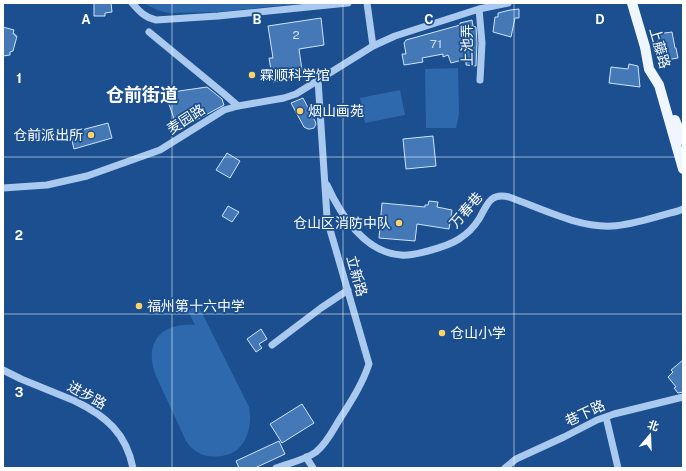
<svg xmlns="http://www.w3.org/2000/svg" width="686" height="471" font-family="'Public Sans','Noto Sans SC',sans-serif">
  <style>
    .green { fill: #2e69ad }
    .building { fill: #4478b7; stroke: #cfe3fa }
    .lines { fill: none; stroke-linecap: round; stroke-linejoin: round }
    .minor { stroke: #a9c9ee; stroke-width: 7 }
    .major { stroke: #f0f6ff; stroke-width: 10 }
    .grid { fill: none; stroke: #fff; stroke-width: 1; stroke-opacity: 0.55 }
    .poi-dot { fill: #ffd166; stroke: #1b4f8f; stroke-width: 1.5 }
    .labels { text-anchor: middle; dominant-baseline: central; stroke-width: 3.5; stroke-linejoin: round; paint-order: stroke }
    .number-label { font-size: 12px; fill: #d0dded }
    .street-label { font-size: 14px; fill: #fff; stroke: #1b4f8f }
    .poi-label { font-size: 14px; fill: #fff; stroke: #1b4f8f; text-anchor: start }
    .district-label { font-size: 18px; font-weight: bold; fill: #fff; stroke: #1b4f8f }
    .grid-label { font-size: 13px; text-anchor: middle; font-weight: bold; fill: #fff; stroke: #1b4f8f; stroke-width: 3.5; stroke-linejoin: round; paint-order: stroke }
  </style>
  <rect width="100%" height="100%" fill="#1b4f8f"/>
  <path class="green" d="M 144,3 L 308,3 L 217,12 L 170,13 C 161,12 152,8 144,3 Z
    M 458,68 L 459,114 L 456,128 L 426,128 L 425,69 Z
    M 400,90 L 405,115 L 365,123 L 360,98 Z
    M 198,305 L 249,407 C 252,421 249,439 238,449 C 228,458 208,459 197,452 C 192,449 189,445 186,441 L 156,376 C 143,343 161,322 195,325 L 188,311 Z"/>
  <path class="building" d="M 94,3 L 111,3 L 112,12 L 105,13 L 105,16 L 94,16 Z
    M 519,9 L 519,18 L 515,18 L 511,37 L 493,32 L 495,17 L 498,17 L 498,13 L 510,10 Z
    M 321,18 L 324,45 L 299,49 L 303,77 L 273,82 L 269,58 L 273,58 L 268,26 Z
    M 472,20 L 473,26 L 476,27 L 477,43 L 476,66 L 466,65 L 466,59 L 451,63 L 448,55 L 443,57 L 443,54 L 422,58 L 423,62 L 404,65 L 402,54 L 406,54 L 404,43 L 406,40 L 460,25 L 460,23 Z
    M 3,27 L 14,30 L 13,34 L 15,34 L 15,36 L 17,36 L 13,51 L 10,52 L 10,55 L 3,56 Z
    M 672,32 L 675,48 L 676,48 L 678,58 L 661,61 L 657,34 Z
    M 629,64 L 638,66 L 640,87 L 609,83 L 611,67 L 628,69 Z
    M 207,87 L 222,99 L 224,105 L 178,130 L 165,93 Z
    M 303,98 L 315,121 L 316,124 L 314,128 L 310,129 L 308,129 L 304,127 L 291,103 Z
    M 108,123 L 112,138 L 74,149 L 70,133 Z
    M 433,136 L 436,166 L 406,169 L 403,139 Z
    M 227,153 L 240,161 L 230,178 L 216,170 Z
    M 429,201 L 438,202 L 437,207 L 452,210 L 449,229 L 417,224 L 415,241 L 379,238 L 382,203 L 425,207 L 425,205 L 428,205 Z
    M 228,206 L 239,212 L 232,222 L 222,216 Z
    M 261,329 L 267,339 L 259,344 L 262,348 L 256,352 L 247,339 Z
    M 683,360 L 683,392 L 678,393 L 674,388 L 676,387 L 668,377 L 673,372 L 671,370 Z
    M 302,404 L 314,423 L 282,443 L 270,424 Z
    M 279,441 L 285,454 L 255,468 L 239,468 L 236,461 Z"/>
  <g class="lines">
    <path class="minor" d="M 132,3 C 139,11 145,18 156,20 L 218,16 L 348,3
      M 367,3 L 373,46
      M 479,9 L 482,43 L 480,80
      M 149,32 L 223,93 L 238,106
      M 327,185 C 340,214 365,253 401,255 C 410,256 419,253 428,251 C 439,248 450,245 459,239 C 467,234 474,227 479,219 C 487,206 489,192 509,197 C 540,208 579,228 612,226 C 634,225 657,216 678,211 L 683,209
      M 3,188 L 47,185 L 87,176 L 160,150 L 224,110 L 238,106 L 284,98 L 296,94 L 373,46 L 395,36 L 479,9 L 508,3
      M 272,345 L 321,308 L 348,290
      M 3,370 L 21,379 L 75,401 C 106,416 126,433 133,468
      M 606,417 L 618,468
      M 306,457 L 313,468
      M 276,468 C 289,463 305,460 316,452 C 326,444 332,432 338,422 C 350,403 362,385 369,364 L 329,226 L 327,217 L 318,80
      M 505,468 L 516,459 L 564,437 L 597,420 L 614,414 L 683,397"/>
    <path class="major" d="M 632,3 L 645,47 L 649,69 L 659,85 L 683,169
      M 675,120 L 683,140"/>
  </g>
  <path class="grid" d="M 172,3 L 172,468M 343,3 L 343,468M 514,3 L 514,468M 3,157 L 683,157M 3,314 L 683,314"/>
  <g class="poi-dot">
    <circle cx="252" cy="75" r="4"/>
    <circle cx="300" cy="111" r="4"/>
    <circle cx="91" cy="135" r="4"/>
    <circle cx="399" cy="223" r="4"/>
    <circle cx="139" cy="306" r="4"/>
    <circle cx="442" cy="333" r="4"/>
  </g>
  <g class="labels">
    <g class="number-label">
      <text x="296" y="35">2</text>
      <text x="436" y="44">71</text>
    </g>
    <g class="street-label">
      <text transform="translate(467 45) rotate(-91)">上池弄</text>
      <text transform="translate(660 48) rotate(74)">上藤路</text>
      <text transform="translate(186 119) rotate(-33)">麦园路</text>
      <text transform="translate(466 210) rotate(-49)">万春巷</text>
      <text transform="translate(357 276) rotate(74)">立新路</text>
      <text transform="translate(87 395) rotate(29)">进步路</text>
      <text transform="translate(585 413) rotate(-25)">巷下路</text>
    </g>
    <g class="poi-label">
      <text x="260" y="75">霖顺科学馆</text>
      <text x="308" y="111">烟山画苑</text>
      <text x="83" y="135" text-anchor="end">仓前派出所</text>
      <text x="391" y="223" text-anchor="end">仓山区消防中队</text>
      <text x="147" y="306">福州第十六中学</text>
      <text x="450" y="333">仓山小学</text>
    </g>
    <g class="district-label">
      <text x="142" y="94">仓前街道</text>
    </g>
  </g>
  <g class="grid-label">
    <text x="86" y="24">A</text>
    <text x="257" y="24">B</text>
    <text x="429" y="24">C</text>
    <text x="600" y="24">D</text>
    <text x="19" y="83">1</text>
    <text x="19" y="240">2</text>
    <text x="19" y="397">3</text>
  </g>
  <rect width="686" height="471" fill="none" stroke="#ffffff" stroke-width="8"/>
  <g transform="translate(650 435) rotate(19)" stroke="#1b4f8f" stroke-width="3" paint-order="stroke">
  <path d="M0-3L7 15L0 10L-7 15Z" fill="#ffffff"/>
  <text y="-6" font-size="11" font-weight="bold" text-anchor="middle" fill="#ffffff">北</text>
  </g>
</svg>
